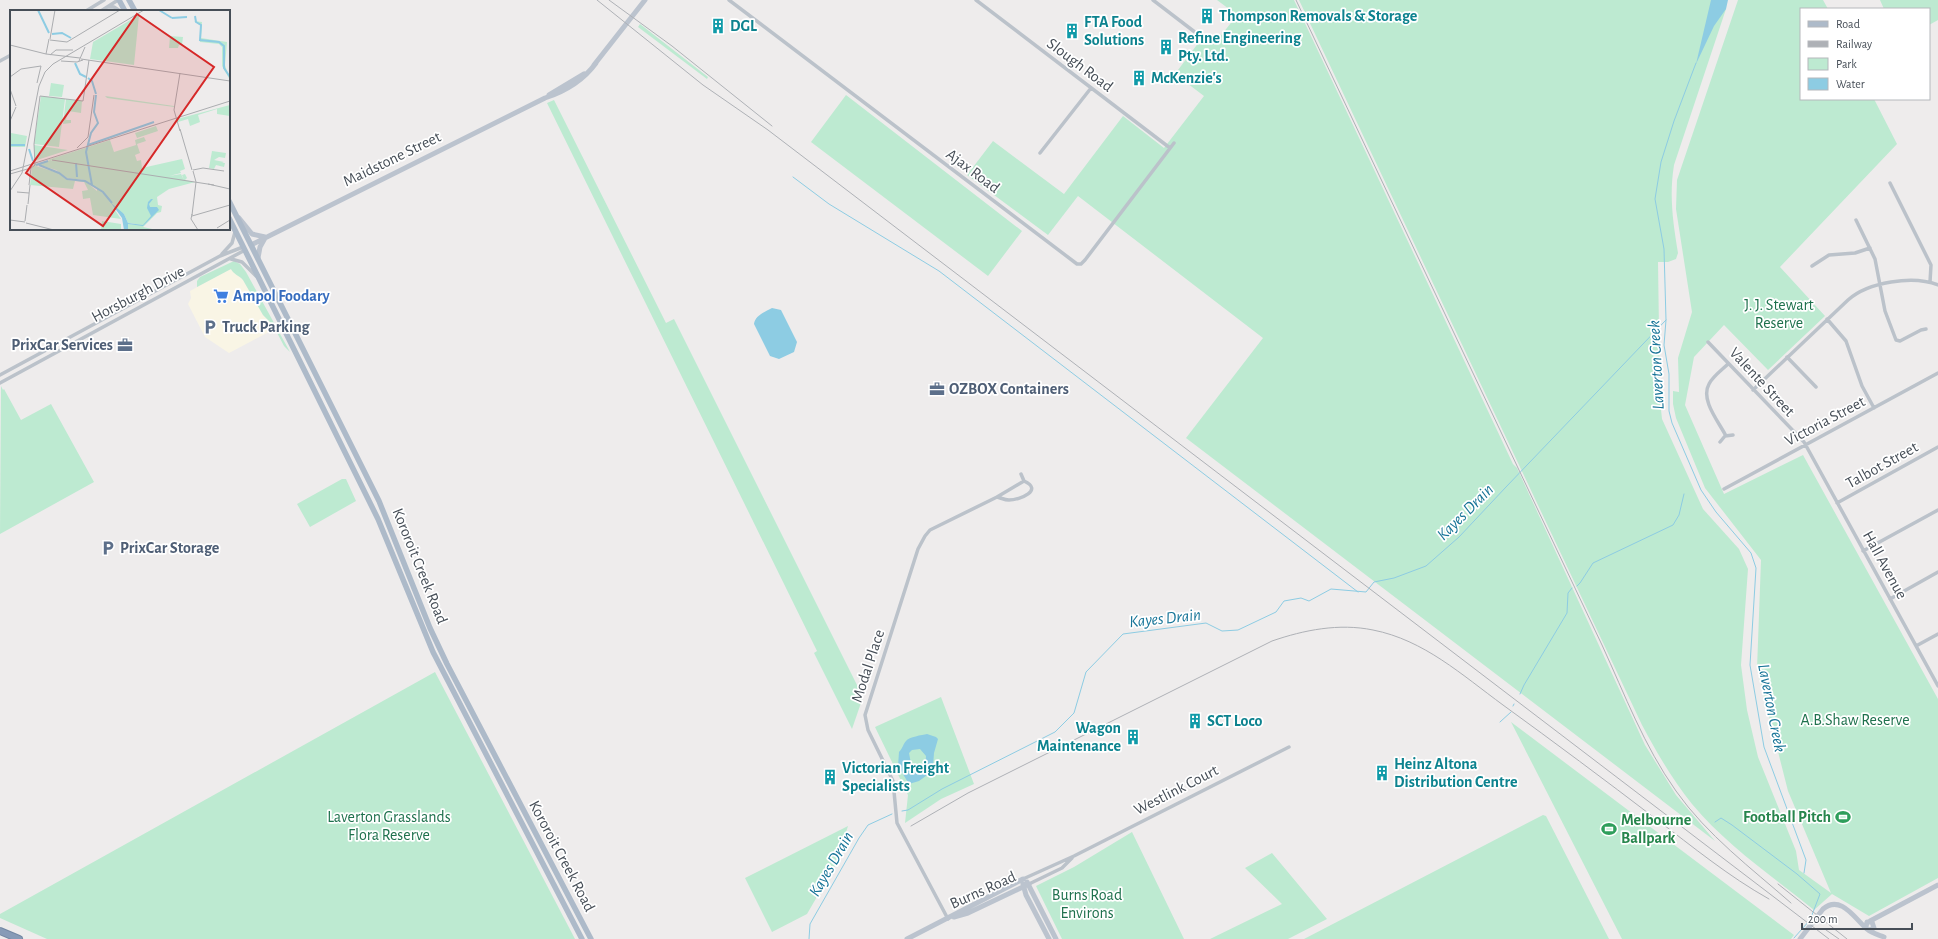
<svg xmlns="http://www.w3.org/2000/svg" width="1938" height="939" font-family="'Alegreya Sans',sans-serif">
  <style>
    .commercial { fill: #f9f5e5 }
    .green { fill: #bdead1 }
    .water { fill: #8dcce3; fill-rule: evenodd }
    .lines { fill: none; stroke-linecap: round; stroke-linejoin: round }
    .stream { stroke: #8dcce3; stroke-width: 1 }
    .highway-casing { stroke: #7387a3; stroke-width: 8 }
    .street { stroke: #bbc2ca; stroke-width: 3.5 }
    .secondary { stroke: #bbc3ce; stroke-width: 5 }
    .primary { stroke: #adbac9; stroke-width: 5.5 }
    .highway { stroke: #879bb7; stroke-width: 6 }
    .rail { stroke: #aeb1b6; stroke-width: 1 }
    .labels { text-anchor: middle; dominant-baseline: central; stroke-width: 3.5; stroke-linejoin: round; paint-order: stroke }
    .culture-label { font-size: 16px; font-weight: bold; fill: #0d838f; stroke: #fff; text-anchor: start }
    .street-label { font-size: 16px; fill: #464e57; stroke: #fff }
    .shop-label { font-size: 16px; font-weight: bold; fill: #366cbe; stroke: #fff; text-anchor: start }
    .park-label { font-size: 16px; fill: #1e714d; stroke: #fff }
    .service-label { font-size: 16px; font-weight: bold; fill: #4e5e75; stroke: #fff; text-anchor: start }
    .leisure-label { font-size: 16px; font-weight: bold; fill: #27864d; stroke: #fff; text-anchor: end }
    .water-label { font-size: 17px; font-style: italic; fill: #187598; stroke: #fff }
    .inset-river { fill: none; stroke: #8dcce3; stroke-width: 2 }
    .inset-road { fill: none; stroke: #abadb0; stroke-width: 1 }
    .view { fill: #d62828; fill-opacity: 0.15; stroke: #d62828; stroke-width: 2 }
    .inset-edge { fill: none; stroke: #464e57; stroke-width: 2 }
  </style>
  <rect width="100%" height="100%" fill="#eeecec"/>
  <path class="commercial" d="M 230,269 L 243,280 L 263,315 L 271,322 L 277,332 L 267,333 L 229,353 L 205,337 L 188,304 L 191,298 L 190,291 Z"/>
  <path class="green" d="M 1217,0 L 1294,0 L 1513,464 L 1517,468 L 1645,745 L 1676,795 L 1715,841 L 1186,438 L 1263,338 L 1078,196 L 1048,235 L 967,175 L 993,141 L 1064,194 L 1123,116 L 1164,148 L 1204,96 L 1175,74 L 1205,34 L 1216,42 L 1237,15 Z
    M 1299,0 L 1717,0 L 1726,9 L 1674,165 C 1669,196 1673,222 1678,253 L 1676,259 L 1668,262 L 1658,262 L 1660,400 L 1662,419 L 1703,509 L 1739,549 L 1748,569 L 1741,665 L 1747,710 L 1758,757 L 1796,851 L 1799,870 L 1831,893 L 1788,791 L 1757,669 L 1761,560 L 1705,488 L 1676,418 L 1673,404 L 1673,391 L 1679,392 L 1678,358 L 1692,312 L 1676,209 L 1677,180 L 1738,0 L 1823,0 L 1828,9 L 1801,9 L 1801,99 L 1874,99 L 1897,144 L 1780,267 L 1825,316 L 1768,370 L 1724,325 L 1694,357 L 1685,405 L 1724,494 L 1803,455 L 1938,699 L 1938,878 L 1869,916 L 1832,894 L 1814,910 C 1772,876 1726,845 1692,804 C 1672,779 1657,753 1642,725 Z
    M 1880,0 L 1938,0 L 1938,20 L 1929,25 L 1929,9 L 1884,9 Z
    M 640,24 L 708,77 L 707,79 L 638,27 Z
    M 846,95 L 1022,231 L 988,276 L 811,142 Z
    M 554,100 L 666,323 L 674,319 L 863,697 L 852,729 L 814,653 L 817,651 L 547,103 Z
    M 234,261 L 240,264 L 246,272 L 290,352 L 284,346 L 273,325 L 263,315 L 243,280 C 239,275 234,275 231,269 L 197,287 L 197,281 L 200,277 Z
    M 1,386 L 3,390 L 4,389 L 21,420 L 51,404 L 94,482 L 0,534 Z
    M 342,479 L 346,479 L 356,501 L 310,527 L 297,504 Z
    M 435,672 L 575,939 L 47,939 L 0,918 L 0,914 Z
    M 941,697 L 974,784 L 941,799 L 905,823 L 908,795 L 875,727 Z
    M 1511,722 L 1794,935 L 1791,939 L 1622,939 Z
    M 1543,815 L 1546,816 L 1609,939 L 1304,939 Z
    M 848,826 L 836,864 L 807,914 L 772,932 L 745,878 Z
    M 1132,832 L 1184,939 L 1062,939 L 1036,886 L 1074,867 Z
    M 1272,853 L 1327,919 L 1288,939 L 1210,939 L 1282,904 L 1245,868 Z"/>
  <path class="water" d="M 1711,0 L 1728,0 L 1726,9 L 1714,26 L 1696,64 Z
    M 772,308 L 781,310 L 797,342 L 794,352 L 779,359 L 770,356 L 754,324 C 755,315 765,312 772,308 Z
    M 927,734 L 936,737 L 938,739 L 934,753 L 933,767 L 930,773 L 919,781 L 909,784 L 898,766 L 899,752 C 903,748 903,744 906,741 C 909,737 922,735 927,734 ZM 920,749 L 926,756 L 925,769 L 917,774 L 912,769 L 909,753 L 912,750 Z"/>
  <g class="lines">
    <path class="stream" d="M 1696,63 L 1674,121 L 1661,162 L 1655,199 L 1664,249 L 1666,320 L 1664,345 L 1669,374 L 1669,411 L 1672,423 L 1701,490 L 1716,512 L 1751,553 L 1756,568 L 1750,665 L 1764,747 L 1806,860 L 1804,873
      M 793,177 L 829,204 L 939,271 L 1358,592
      M 1577,586 L 1580,583 L 1593,563 L 1673,525 L 1679,515 L 1684,494
      M 1520,694 L 1524,685 L 1567,613 L 1568,593 L 1572,588
      M 1513,706 L 1514,704
      M 1500,722 L 1511,712
      M 902,811 L 908,810 L 942,789 L 1055,732 L 1074,713 L 1086,672 L 1123,634 L 1206,623 L 1222,631 L 1238,630 L 1276,612 L 1284,601 L 1301,598 L 1309,601 L 1331,589 L 1366,592 L 1374,582 L 1394,578 L 1426,566 L 1459,537 L 1506,487 L 1666,320
      M 1715,822 L 1721,818 L 1732,825 L 1797,874 L 1820,894 L 1810,920 L 1794,938
      M 809,939 L 810,924 L 859,838 L 868,825 L 892,814"/>
    <g class="highway-casing">
      <path id="highway" d="M 0,931 L 19,939"/>
    </g>
    <path class="street" d="M 729,0 L 1077,264 L 1081,264 L 1085,260 L 1174,143
      M 976,0 L 1170,148
      M 1153,0 L 1200,36
      M 108,7 L 114,7 L 120,11
      M 86,11 L 104,0
      M 101,11 L 118,0
      M 0,61 L 11,55
      M 1040,153 L 1091,88
      M 1890,183 L 1931,265 L 1930,282
      M 1856,220 L 1875,259 L 1885,311 L 1896,340 L 1900,341 L 1921,330 L 1926,329
      M 222,254 L 232,243 L 235,232
      M 231,259 L 242,262 L 256,276
      M 1812,266 L 1829,255 L 1855,253 L 1870,248
      M 1827,319 L 1846,341 L 1862,386 L 1874,408
      M 1708,342 L 1804,442 L 1938,686
      M 1787,357 L 1816,387
      M 0,375 L 220,256 L 243,247
      M 0,383 L 245,250
      M 1753,390 L 1848,300 C 1868,282 1913,275 1938,285
      M 1726,436 C 1719,422 1700,400 1709,384 C 1713,376 1722,370 1728,364
      M 1720,442 L 1725,436 L 1733,435
      M 1021,474 L 1024,481
      M 1724,489 L 1938,373
      M 1837,503 L 1938,447
      M 1863,551 L 1938,510
      M 1890,599 L 1938,572
      M 1916,646 L 1938,634
      M 1023,879 L 1074,856 L 1289,747
      M 1029,884 L 1062,868 L 1072,858
      M 948,919 L 897,823 L 893,781 L 868,730 L 865,715 L 918,549 L 925,536 L 930,530 L 997,497 C 1001,498 1005,500 1009,500 C 1020,500 1044,490 1024,481 L 997,497"/>
    <path class="secondary" d="M 594,65 L 645,0
      M 549,95 L 584,74
      M 239,218 L 252,234 L 265,237
      M 251,245 L 545,98 C 566,91 583,81 596,63
      M 258,258 L 260,247 L 265,238
      M 1027,882 L 1056,939
      M 1023,884 L 1026,895 L 1049,939
      M 954,917 L 968,913 L 1029,884
      M 1870,921 L 1938,885
      M 1866,927 L 1867,922 L 1872,922 L 1874,928 L 1869,930
      M 907,939 L 1023,879
      M 1800,939 L 1823,909 C 1841,894 1855,919 1867,929 C 1871,933 1879,935 1884,937"/>
    <path class="primary" d="M 119,0 L 125,11
      M 129,0 L 135,11
      M 229,201 L 379,501 L 430,628 L 447,664 L 591,939
      M 229,218 L 378,519 L 433,652 L 582,939"/>
    <use href="#highway" class="highway"/>
    <path class="rail" d="M 597,0 L 703,85 L 768,130 L 1829,939
      M 609,0 L 672,46 L 772,126
      M 1296,0 L 1602,645 C 1625,695 1644,746 1676,791 C 1707,835 1751,868 1791,903
      M 911,826 L 968,793 L 1272,641 C 1304,630 1339,623 1373,630 C 1424,640 1462,675 1503,705 C 1554,742 1605,780 1656,819 C 1693,847 1728,876 1769,899
      M 1778,884 L 1847,939
      M 1826,930 L 1839,939"/>
  </g>
  <defs>
    <g id="building-bare" transform="scale(1.2)"><path d="M-4-6H4V6H1V3H-1V6H-4ZM-2.5-4.3h1.7v1.8h-1.7ZM.8-4.3h1.7v1.8H.8ZM-2.5-1h1.7V.8h-1.7ZM.8-1h1.7V.8H.8Z" fill="#0f9aa8" stroke="#fff" stroke-width="2.5" paint-order="stroke"/></g>
    <g id="supermarket-bare" transform="scale(1.2)"><path d="M-6-5.5h2.5l.6 2H6L4.5 2H-2.5L-4.4-4H-6ZM-1.5 3.2a1.3 1.3 0 1 0 .1 0ZM3 3.2a1.3 1.3 0 1 0 .1 0Z" fill="#3f7fe0" stroke="#fff" stroke-width="2.5" paint-order="stroke"/></g>
    <g id="parking-bare" transform="scale(1.2)"><path d="M-3.5-5.5H1a3.5 3.5 0 0 1 0 7H-1V5.5H-3.5ZM-1-3.4V-.6H.8a1.4 1.4 0 0 0 0-2.8Z" fill="#5c6f8a" stroke="#fff" stroke-width="2.5" paint-order="stroke"/></g>
    <g id="office-bare" transform="scale(1.2)"><path d="M-6-3h4V-5.5h4V-3h4V5H-6ZM-1-4.5V-3h2v-1.5ZM-6 0V1H6V0Z" fill="#5c6f8a" stroke="#fff" stroke-width="2.5" paint-order="stroke"/></g>
    <g id="stadium-bare" transform="scale(1.2)"><path d="M0-5a6.5 5 0 1 0 0 10a6.5 5 0 1 0 0-10ZM-3.5-1.8h7v3.6h-7Z" fill="#2e9e5b" stroke="#fff" stroke-width="2.5" paint-order="stroke"/></g>
  </defs>
  <g fill-rule="evenodd">
    <use href="#building-bare" x="1207" y="16"/>
    <use href="#building-bare" x="718" y="26"/>
    <use href="#building-bare" x="1072" y="31"/>
    <use href="#building-bare" x="1166" y="47"/>
    <use href="#building-bare" x="1139" y="78"/>
    <use href="#supermarket-bare" x="221" y="296"/>
    <use href="#parking-bare" x="210" y="327"/>
    <use href="#office-bare" x="125" y="345"/>
    <use href="#office-bare" x="937" y="389"/>
    <use href="#parking-bare" x="108" y="548"/>
    <use href="#building-bare" x="1195" y="721"/>
    <use href="#building-bare" x="1133" y="737"/>
    <use href="#building-bare" x="1382" y="773"/>
    <use href="#building-bare" x="830" y="777"/>
    <use href="#stadium-bare" x="1843" y="817"/>
    <use href="#stadium-bare" x="1609" y="829"/>
  </g>
  <g class="labels">
    <g class="culture-label">
      <text x="1219" y="16">Thompson Removals &amp; Storage</text>
      <text x="1084" y="22">FTA Food<tspan x="1084" dy="18">Solutions</tspan></text>
      <text x="730" y="26">DGL</text>
      <text x="1178" y="38">Refine Engineering<tspan x="1178" dy="18">Pty. Ltd.</tspan></text>
      <text x="1151" y="78">McKenzie's</text>
      <text x="1207" y="721">SCT Loco</text>
      <text x="1121" y="728" text-anchor="end">Wagon<tspan x="1121" dy="18">Maintenance</tspan></text>
      <text x="1394" y="764">Heinz Altona<tspan x="1394" dy="18">Distribution Centre</tspan></text>
      <text x="842" y="768">Victorian Freight<tspan x="842" dy="18">Specialists</tspan></text>
    </g>
    <g class="street-label">
      <text transform="translate(1080 65) rotate(37)">Slough Road</text>
      <text transform="translate(392 159) rotate(-26)">Maidstone Street</text>
      <text transform="translate(973 171) rotate(37)">Ajax Road</text>
      <text transform="translate(138 294) rotate(-28)">Horsburgh Drive</text>
      <text transform="translate(1762 382) rotate(47)">Valente Street</text>
      <text transform="translate(1825 421) rotate(-28)">Victoria Street</text>
      <text transform="translate(1882 465) rotate(-29)">Talbot Street</text>
      <text transform="translate(1885 565) rotate(61)">Hall Avenue</text>
      <text transform="translate(420 566) rotate(68)">Kororoit Creek Road</text>
      <text transform="translate(868 666) rotate(-72)">Modal Place</text>
      <text transform="translate(1176 790) rotate(-27)">Westlink Court</text>
      <text transform="translate(562 856) rotate(62)">Kororoit Creek Road</text>
      <text transform="translate(983 890) rotate(-24)">Burns Road</text>
    </g>
    <g class="shop-label">
      <text x="233" y="296">Ampol Foodary</text>
    </g>
    <g class="park-label">
      <text x="1779" y="305">J. J. Stewart<tspan x="1779" dy="18">Reserve</tspan></text>
      <text x="1855" y="720">A.B.Shaw Reserve</text>
      <text x="389" y="817">Laverton Grasslands<tspan x="389" dy="18">Flora Reserve</tspan></text>
      <text x="1087" y="895">Burns Road<tspan x="1087" dy="18">Environs</tspan></text>
    </g>
    <g class="service-label">
      <text x="222" y="327">Truck Parking</text>
      <text x="113" y="345" text-anchor="end">PrixCar Services</text>
      <text x="949" y="389">OZBOX Containers</text>
      <text x="120" y="548">PrixCar Storage</text>
    </g>
    <g class="leisure-label">
      <text x="1831" y="817">Football Pitch</text>
      <text x="1621" y="820" text-anchor="start">Melbourne<tspan x="1621" dy="18">Ballpark</tspan></text>
    </g>
    <g class="water-label">
      <text transform="translate(1656 365) rotate(-93)">Laverton Creek</text>
      <text transform="translate(1465 512) rotate(-45)">Kayes Drain</text>
      <text transform="translate(1165 618) rotate(-6)">Kayes Drain</text>
      <text transform="translate(1772 708) rotate(79)">Laverton Creek</text>
      <text transform="translate(831 864) rotate(-60)">Kayes Drain</text>
    </g>
  </g>
  <g transform="translate(10 10)">
    <rect width="220" height="220" fill="#eeecec"/>
    <path d="M 129,5 L 124,55 L 80,49 L 83,32 ZM 184,11 L 192,12 L 191,28 L 217,32 L 215,55 L 220,70 L 212,56 L 212,37 L 209,34 L 190,32 L 190,15 ZM 160,26 L 173,27 L 172,35 L 169,35 L 168,38 L 159,38 ZM 41,73 L 54,75 L 52,87 L 39,86 ZM 31,86 L 55,89 L 49,137 L 24,134 ZM 95,86 L 164,96 L 164,97 L 97,88 ZM 56,89 L 72,91 L 71,103 L 58,101 L 56,110 L 61,110 L 61,113 L 53,114 ZM 220,95 L 220,106 L 207,104 L 207,99 L 188,105 L 190,112 L 180,116 L 178,109 L 168,112 L 167,109 ZM 146,116 L 148,121 L 127,128 L 125,123 ZM 1,123 L 17,126 L 15,137 L 0,137 ZM 134,127 L 136,131 L 127,134 L 130,143 L 125,145 L 127,151 L 131,150 L 132,158 L 172,149 L 175,159 L 170,161 L 171,163 L 159,166 L 171,164 L 174,170 L 172,165 L 175,164 L 177,168 L 175,170 L 185,172 L 159,179 L 147,187 L 148,195 L 152,196 L 151,202 L 147,203 L 133,217 L 147,220 L 118,220 L 118,214 L 133,215 L 118,213 L 114,204 L 104,199 L 98,190 L 111,209 L 83,205 L 80,188 L 73,189 L 72,181 L 78,180 L 74,172 L 65,171 L 63,179 L 20,175 L 22,158 L 25,154 L 41,150 L 53,151 L 37,150 L 100,130 L 104,142 L 126,135 L 125,130 ZM 30,155 L 46,160 L 57,168 L 74,170 L 87,178 L 87,181 L 75,171 L 57,170 L 48,163 L 26,156 ZM 24,135 L 58,140 L 24,151 ZM 202,141 L 216,143 L 215,148 L 209,147 L 204,150 L 214,152 L 212,153 L 215,153 L 214,157 L 206,155 L 204,159 L 199,158 ZM 92,211 L 111,214 L 111,220 L 91,220 Z" fill="#bdead1" fill-rule="evenodd"/>
    <path d="M 141,189 L 143,189 L 139,194 L 140,197 L 147,197 L 149,200 L 133,216 L 118,214 L 118,220 L 114,220 L 112,208 L 101,193 L 114,204 L 118,213 L 133,215 L 141,206 L 137,198 L 138,192 Z" fill="#8dcce3"/>
    <path class="inset-river" d="M 28,0 L 39,23M 149,0 L 162,8M 185,6 L 186,12 L 191,15 L 190,30 L 209,32 L 214,36 L 214,58 L 220,67M 162,8 L 177,7M 42,24 L 52,23 L 61,28M 65,53 L 70,64 L 76,67M 78,68 L 82,71 L 86,84M 0,135 L 15,135M 78,135 L 144,112M 19,139 L 23,151M 66,153 L 67,167M 26,155 L 38,151M 29,155 L 49,163 L 57,169 L 75,171 L 93,182 L 102,193M 82,175 L 76,142 L 81,123 L 88,113 L 84,102 L 86,85"/>
    <path class="inset-road" d="M 40,29 L 45,0M 40,30 L 57,32 L 110,0M 0,35 L 36,44 L 70,48M 36,44 L 39,29M 40,45 L 46,40 L 63,40M 71,49 L 220,71M 51,51 L 67,52 L 73,50M 69,51 L 75,37M 170,63 L 164,100 L 170,121M 0,67 L 11,59 L 31,56M 27,73 L 31,56M 0,79 L 6,96M 73,91 L 79,50M 0,111 L 6,97M 170,119 L 182,160M 67,138 L 78,127 L 84,85M 42,150 L 204,175M 21,158 L 25,155 L 24,134 L 30,86 L 73,91M 183,160 L 193,158 L 214,161M 0,161 L 220,91M 0,164 L 21,158M 198,174 L 220,179M 19,175 L 21,158M 0,181 L 12,163 L 29,76 L 35,62 L 43,54 L 134,0M 7,182 L 19,183M 18,194 L 20,175M 182,204 L 181,209 L 188,220M 182,205 L 186,172 L 183,161M 182,206 L 220,195M 0,210 L 15,212M 15,211 L 17,195M 16,213 L 44,220M 207,218 L 220,210"/>
    <path class="view" d="M 127,4 L 204,57 L 93,216 L 16,163 Z"/>
    <rect width="220" height="220" class="inset-edge"/>
  </g>
  <rect x="1800" y="8" width="130" height="92" fill="#ffffff" stroke="#b5b8bc"/>
  <rect x="1808" y="21" width="20" height="6" fill="#adbac9" stroke="#b5b8bc"/>
  <text x="1836" y="28" font-size="12" fill="#464e57">Road</text>
  <rect x="1808" y="41" width="20" height="6" fill="#aeb1b6" stroke="#b5b8bc"/>
  <text x="1836" y="48" font-size="12" fill="#464e57">Railway</text>
  <rect x="1808" y="58" width="20" height="12" fill="#bdead1" stroke="#b5b8bc"/>
  <text x="1836" y="68" font-size="12" fill="#464e57">Park</text>
  <rect x="1808" y="78" width="20" height="12" fill="#8dcce3" stroke="#b5b8bc"/>
  <text x="1836" y="88" font-size="12" fill="#464e57">Water</text>
  <path d="M1802 923v6h110v-6" fill="none" stroke="#464e57" stroke-width="2"/>
  <text x="1808" y="923" font-size="12" fill="#464e57" stroke="#ffffff" stroke-width="3" paint-order="stroke">200 m</text>
</svg>
